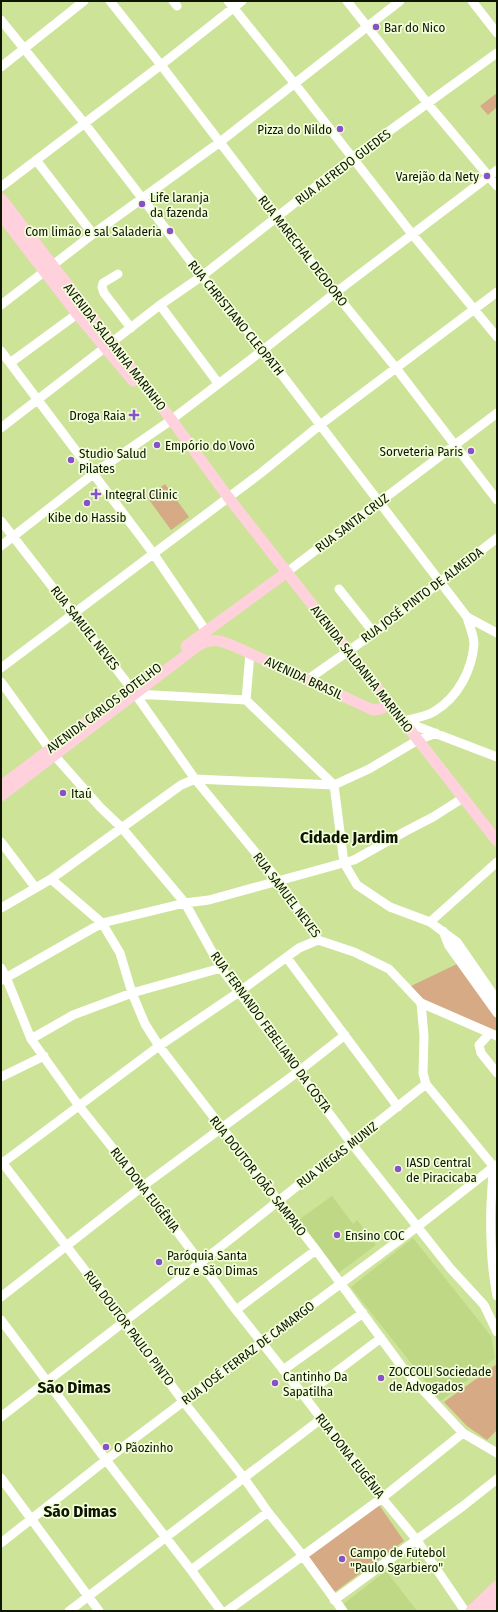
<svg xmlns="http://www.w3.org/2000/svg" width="498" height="1612" font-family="'Fira Sans Condensed',sans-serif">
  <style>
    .built { fill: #bed885 }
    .green { fill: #d5aa84 }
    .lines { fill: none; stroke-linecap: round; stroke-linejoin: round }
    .minor { stroke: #fff; stroke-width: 9 }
    .major { stroke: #fed1dc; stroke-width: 11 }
    .poi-dot { fill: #8951c8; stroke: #f2ffda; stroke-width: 1.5 }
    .labels { text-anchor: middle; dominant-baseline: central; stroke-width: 3.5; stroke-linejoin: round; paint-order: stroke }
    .poi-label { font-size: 13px; fill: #0e1500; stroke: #f2ffda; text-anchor: start }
    .street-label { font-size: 13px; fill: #0e1500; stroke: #f2ffda }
    .district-label { font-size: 17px; font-weight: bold; fill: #0e1500; stroke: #f2ffda }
  </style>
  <rect width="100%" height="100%" fill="#cce398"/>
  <path class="built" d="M 332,1196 L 353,1224 L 357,1220 L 376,1245 L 337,1274 L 297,1221 Z
    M 413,1238 L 491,1336 L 495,1358 L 441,1401 L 351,1287 Z
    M 386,1571 L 417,1611 L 347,1611 L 342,1605 Z"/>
  <path class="green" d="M 497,93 L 497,107 L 488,115 L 480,106 Z
    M 165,484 L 189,517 L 171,530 L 147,497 Z
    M 457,964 L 497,1019 L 497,1032 L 424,1001 L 411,986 Z
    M 497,1364 L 497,1430 L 487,1440 L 467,1426 L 444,1402 Z
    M 379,1505 L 404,1541 L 332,1594 L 306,1557 Z"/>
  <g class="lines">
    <path class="minor" d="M 110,1 L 161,65 L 335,293 L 396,368 L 497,500
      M 173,1 L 177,6
      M 228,1 L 295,84 L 412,234 L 497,337
      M 347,1 L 428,104 L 497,186
      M 472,1 L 497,33
      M 1,20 L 85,124 L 202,276 L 263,350 L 467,617 C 469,625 474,636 474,644 C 472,670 458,697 435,711 C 426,717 414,718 403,721
      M 1,67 L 84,1
      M 36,160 L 93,234
      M 1,187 L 161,65 L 242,1
      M 118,274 L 103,283 L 102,287 L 104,293 L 131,328
      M 1,305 L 93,234 L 220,142 L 400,1
      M 160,305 L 218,383
      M 1,351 L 153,553 L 206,631
      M 10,363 L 77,314
      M 1,428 L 160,305 L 202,276 L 352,158 L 497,53
      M 1,521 L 131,688 L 195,779 L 279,881 L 318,940 L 354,952 L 389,969 L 421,1003 L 424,1036 L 423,1073 L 426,1084 L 494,1167 C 492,1179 492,1191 491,1204 C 490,1234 491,1266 497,1296
      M 1,546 L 93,474 L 167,423 L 263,350 L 335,293 L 497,170
      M 287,572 L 497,413
      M 339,589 L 374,633
      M 467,617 L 497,633
      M 250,653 L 246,700 L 334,785 L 344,863 L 357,885 L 390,907 L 430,922 L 457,942 L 497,1000
      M 1,668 L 261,473 L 320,425 L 497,292
      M 307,680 L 374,633 L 497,538
      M 1,682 L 54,755 L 100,807 L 122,828 L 185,903 L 221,968 L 239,992 L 352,1144 L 450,1268 L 484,1305 L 497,1332
      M 135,694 L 246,700
      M 403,721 L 497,757
      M 1,842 L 35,887
      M 51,879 L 102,923 L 120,953 L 132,993 L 145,1024 L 159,1046 L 316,1250 L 405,1371 L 463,1433 L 497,1453
      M 1,908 L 51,879 L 181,785 L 195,779 L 334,785 L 369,769 L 418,740 L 436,733
      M 430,922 L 497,862
      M 443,931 L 449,946 L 497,1013
      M 287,958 L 398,1107
      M 1,968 L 6,977 L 31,1039 L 79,1106 L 143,1186 L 236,1310 L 304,1396 L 382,1498 L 416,1539 L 465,1611
      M 2,980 L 102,923 L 185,903 L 209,900 L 354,860 L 406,831 L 433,817 L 463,798
      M 421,1003 L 497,1036
      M 490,1033 L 479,1045 L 481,1053 L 497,1073
      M 31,1039 L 73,1015 L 132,993 L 221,968
      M 1,1077 L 44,1056
      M 1,1161 L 124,1321 L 183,1401 L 244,1478 L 268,1512 L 303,1556 L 343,1611
      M 1,1164 L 159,1046 L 239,992 L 299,948 L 318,940
      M 1,1297 L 143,1186 L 299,1071 L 345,1035
      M 236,1310 L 316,1250
      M 1,1320 L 106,1460 L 191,1570 L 221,1611
      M 283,1370 L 363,1313
      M 304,1396 L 381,1338
      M 1,1417 L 200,1263 L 426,1084
      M 1,1478 L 99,1611
      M 1,1543 L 106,1460 L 262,1342 L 417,1227 L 496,1165
      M 191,1570 L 268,1512
      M 334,1600 L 463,1506 L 497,1479
      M 69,1611 L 321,1419
      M 227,1611 L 382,1498 L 463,1433"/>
    <path class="major" d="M 1,198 L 171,419 L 228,497 L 497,841
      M 1,215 L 77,314 L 133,381
      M 186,646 L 287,572
      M 1,786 L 86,722
      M 1,796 L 199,645 C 212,637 222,641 236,647 L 373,710 L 380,709 L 390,704
      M 471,1611 L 497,1586
      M 486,1611 L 497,1600"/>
  </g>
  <g class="poi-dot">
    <circle cx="376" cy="27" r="4"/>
    <circle cx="340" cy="129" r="4"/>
    <circle cx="487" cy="176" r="4"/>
    <circle cx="142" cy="204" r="4"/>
    <circle cx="170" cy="231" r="4"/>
    <path d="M132 409h4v4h4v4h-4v4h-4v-4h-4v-4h4z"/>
    <circle cx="157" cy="445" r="4"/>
    <circle cx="471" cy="451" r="4"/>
    <circle cx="71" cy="460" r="4"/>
    <path d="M94 488h4v4h4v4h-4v4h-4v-4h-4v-4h4z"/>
    <circle cx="87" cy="503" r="4"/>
    <circle cx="63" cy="793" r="4"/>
    <circle cx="398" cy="1169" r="4"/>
    <circle cx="337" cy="1235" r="4"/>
    <circle cx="159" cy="1262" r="4"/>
    <circle cx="381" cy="1378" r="4"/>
    <circle cx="275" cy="1383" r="4"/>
    <circle cx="106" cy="1447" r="4"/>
    <circle cx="342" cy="1559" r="4"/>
  </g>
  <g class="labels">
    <g class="poi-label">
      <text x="384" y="27">Bar do Nico</text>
      <text x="332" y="129" text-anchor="end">Pizza do Nildo</text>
      <text x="479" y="176" text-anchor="end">Varejão da Nety</text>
      <text x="150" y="197">Life laranja<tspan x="150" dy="15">da fazenda</tspan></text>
      <text x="162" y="231" text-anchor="end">Com limão e sal Saladeria</text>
      <text x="126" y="415" text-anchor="end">Droga Raia</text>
      <text x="165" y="445">Empório do Vovô</text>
      <text x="463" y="451" text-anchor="end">Sorveteria Paris</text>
      <text x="79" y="453">Studio Salud<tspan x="79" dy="15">Pilates</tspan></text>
      <text x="105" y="494">Integral Clinic</text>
      <text x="87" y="517" text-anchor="middle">Kibe do Hassib</text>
      <text x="71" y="793">Itaú</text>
      <text x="406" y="1162">IASD Central<tspan x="406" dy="15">de Piracicaba</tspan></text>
      <text x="345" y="1235">Ensino COC</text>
      <text x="167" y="1255">Paróquia Santa<tspan x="167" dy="15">Cruz e São Dimas</tspan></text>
      <text x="389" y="1371">ZOCCOLI Sociedade<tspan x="389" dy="15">de Advogados</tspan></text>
      <text x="283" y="1376">Cantinho Da<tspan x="283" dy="15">Sapatilha</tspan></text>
      <text x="114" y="1447">O Pãozinho</text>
      <text x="350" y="1552">Campo de Futebol<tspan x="350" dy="15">"Paulo Sgarbiero"</tspan></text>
    </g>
    <g class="street-label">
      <text transform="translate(343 167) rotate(-37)">RUA ALFREDO GUEDES</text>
      <text transform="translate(303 251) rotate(52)">RUA MARECHAL DEODORO</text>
      <text transform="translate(236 318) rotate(51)">RUA CHRISTIANO CLEOPATH</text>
      <text transform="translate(115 347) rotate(52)">AVENIDA SALDANHA MARINHO</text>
      <text transform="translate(352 523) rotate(-37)">RUA SANTA CRUZ</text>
      <text transform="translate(422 595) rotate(-37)">RUA JOSÉ PINTO DE ALMEIDA</text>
      <text transform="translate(85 628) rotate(52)">RUA SAMUEL NEVES</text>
      <text transform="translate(362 669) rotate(52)">AVENIDA SALDANHA MARINHO</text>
      <text transform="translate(304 678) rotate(25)">AVENIDA BRASIL</text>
      <text transform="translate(104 708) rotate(-37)">AVENIDA CARLOS BOTELHO</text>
      <text transform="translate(287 895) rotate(53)">RUA SAMUEL NEVES</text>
      <text transform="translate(271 1032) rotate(54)">RUA FERNANDO FEBELIANO DA COSTA</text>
      <text transform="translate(337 1155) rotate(-38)">RUA VIEGAS MUNIZ</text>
      <text transform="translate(258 1176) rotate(52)">RUA DOUTOR JOÃO SAMPAIO</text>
      <text transform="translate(145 1190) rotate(52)">RUA DONA EUGÊNIA</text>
      <text transform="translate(129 1328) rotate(53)">RUA DOUTOR PAULO PINTO</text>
      <text transform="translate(248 1353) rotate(-37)">RUA JOSÉ FERRAZ DE CAMARGO</text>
      <text transform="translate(350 1456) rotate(52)">RUA DONA EUGÊNIA</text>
    </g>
    <g class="district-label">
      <text x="349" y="837">Cidade Jardim</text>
      <text x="74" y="1387">São Dimas</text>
      <text x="80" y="1511">São Dimas</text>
    </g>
  </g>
  <rect width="498" height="1612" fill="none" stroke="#0e1500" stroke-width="4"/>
</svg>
